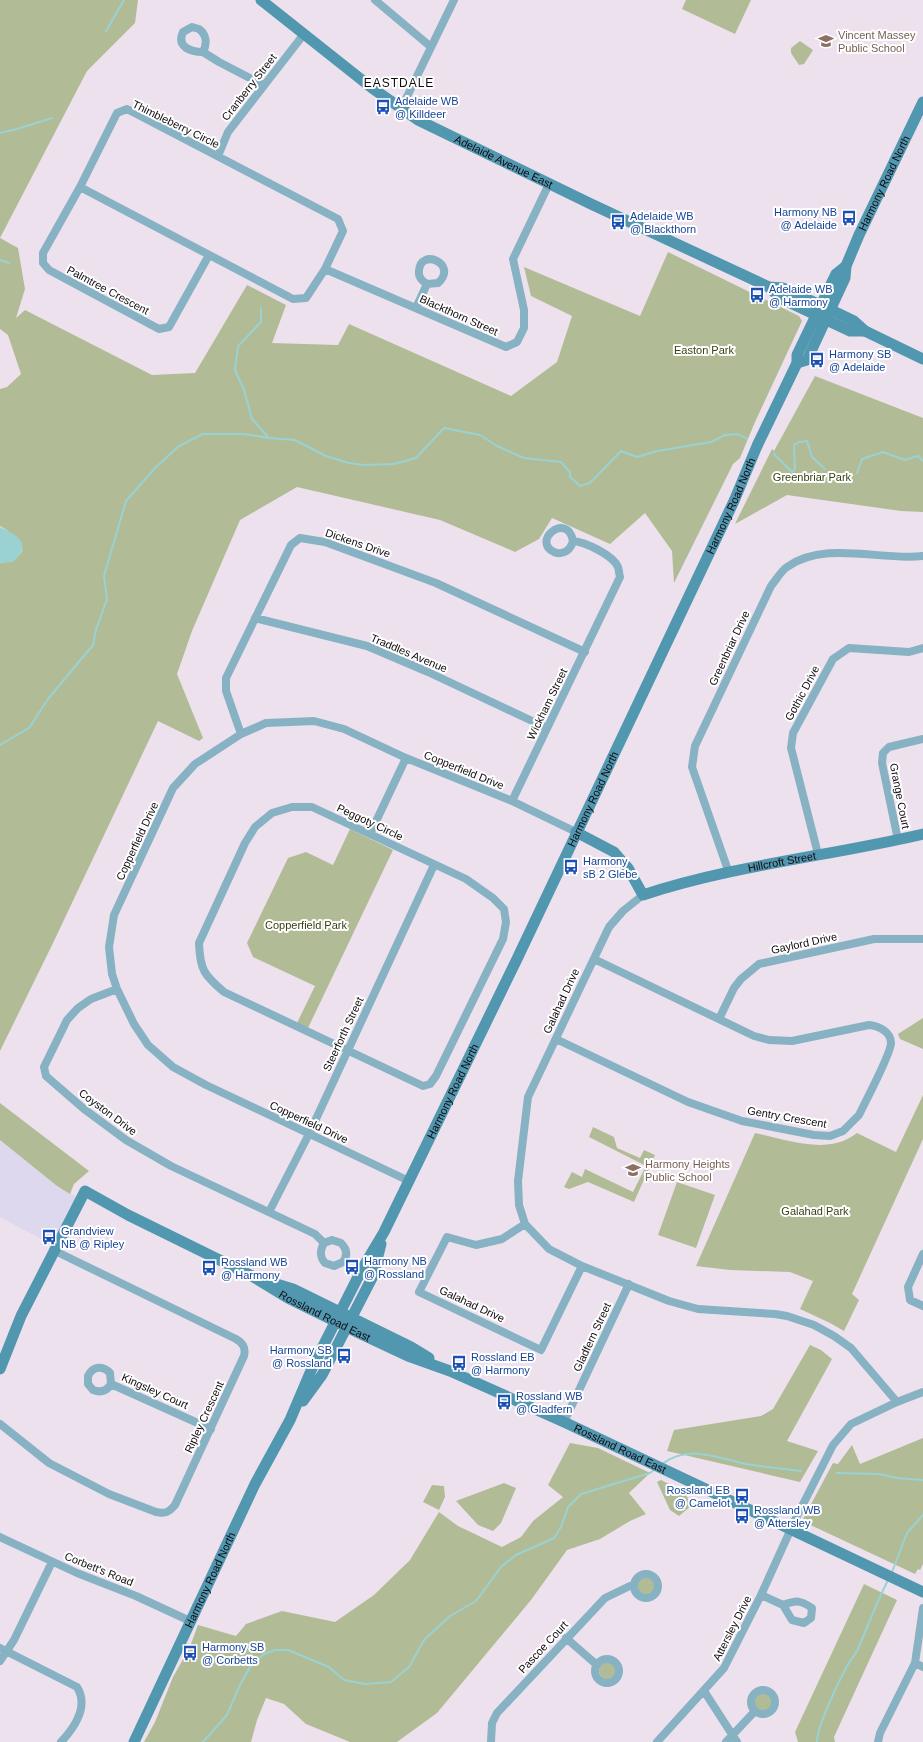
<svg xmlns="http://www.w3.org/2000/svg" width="923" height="1742" font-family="Arial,sans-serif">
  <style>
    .commercial { fill: #ddd8ee }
    .green { fill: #b1bc96 }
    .water { fill: #9ad2d4 }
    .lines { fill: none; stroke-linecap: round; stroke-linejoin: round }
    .stream { stroke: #9ad2d4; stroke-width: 2 }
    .street { stroke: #86b2c3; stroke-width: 8 }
    .secondary { stroke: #5197b0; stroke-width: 11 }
    .labels { text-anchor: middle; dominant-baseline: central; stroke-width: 4; stroke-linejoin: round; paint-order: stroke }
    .education-label { font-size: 11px; fill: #785e54; stroke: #fff; text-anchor: start }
    .street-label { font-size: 11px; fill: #0f0a0e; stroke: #fff }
    .transit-label { font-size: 11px; fill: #164399; stroke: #fff; text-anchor: start }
    .park-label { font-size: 11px; fill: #364011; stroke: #fff }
    .neighbourhood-label { font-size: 12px; letter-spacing: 1px; fill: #0f0a0e; stroke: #fff }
  </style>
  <rect width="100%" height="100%" fill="#eee1ee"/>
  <path class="commercial" d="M 0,1140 L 57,1186 L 77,1197 L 52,1245 L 0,1217 Z"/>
  <path class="green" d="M 0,0 L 138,0 L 135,23 L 87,71 L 0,238 L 18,248 L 25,289 L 16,318 L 25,310 L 152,375 L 195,373 L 247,285 L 286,305 L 272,343 L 338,345 L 349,324 L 511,396 L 557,362 L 572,316 L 531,296 L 524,267 L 640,316 L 668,252 L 799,316 L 802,321 L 755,422 L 740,458 L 733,464 L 674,583 L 672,551 L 645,513 L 610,544 L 552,518 L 539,539 L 515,552 L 440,520 L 297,487 L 240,520 L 192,631 L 177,674 L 203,738 L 199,741 L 158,721 L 54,941 L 0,1051 L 0,563 C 4,563 8,561 12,559 C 36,549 12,533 0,526 L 0,389 L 7,387 L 21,374 L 8,335 L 0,329 Z
    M 686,0 L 751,0 L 735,34 L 682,9 Z
    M 800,41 L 813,50 L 804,64 L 799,65 L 791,53 L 791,48 Z
    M 815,376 L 923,418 L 923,512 L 901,511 L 787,495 L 735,524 L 772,449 L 774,451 Z
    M 350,829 L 393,850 L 308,1028 L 297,1023 L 315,986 L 253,957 L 247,943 L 288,858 L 306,852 L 333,865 Z
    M 923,1018 L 923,1049 L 900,1039 L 898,1034 Z
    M 923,1095 L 923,1139 L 852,1294 L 859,1300 L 844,1331 L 830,1323 L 800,1309 L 813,1281 L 790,1272 L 730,1270 L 696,1266 L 755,1133 C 788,1140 828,1156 857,1133 L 896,1152 Z
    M 0,1103 L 89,1171 L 74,1184 L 70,1194 L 57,1186 L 0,1140 Z
    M 593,1127 L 614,1137 L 617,1148 L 640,1158 L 644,1150 L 655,1155 L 634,1202 L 588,1182 L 569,1189 L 564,1187 L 572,1172 L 582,1177 L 585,1169 L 633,1192 L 646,1166 L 589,1137 Z
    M 677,1182 L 715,1195 L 696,1248 L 658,1235 Z
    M 810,1345 L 821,1350 L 832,1359 L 787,1441 L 818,1451 L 800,1482 L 667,1451 L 674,1430 L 761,1416 L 773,1409 Z
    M 923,1438 L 923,1564 L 920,1570 L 918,1569 L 915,1574 L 802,1521 L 833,1463 L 838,1464 L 852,1445 L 860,1464 Z
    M 570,1443 L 598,1448 L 650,1473 L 629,1493 L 646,1514 L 630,1521 L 600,1539 L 567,1550 L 531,1600 L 437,1713 L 397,1742 L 350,1742 L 306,1724 L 284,1704 L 266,1698 L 257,1720 L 251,1742 L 144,1742 L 155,1722 L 173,1677 L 189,1649 L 198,1625 L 236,1636 L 246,1624 L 282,1611 L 335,1622 L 374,1595 L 410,1560 L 439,1512 L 458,1526 L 502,1547 L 521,1537 L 533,1521 L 563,1497 L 548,1485 Z
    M 661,1480 L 685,1492 L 691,1506 L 679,1516 L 670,1510 L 657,1482 Z
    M 504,1483 L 516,1488 L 501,1523 L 493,1531 L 478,1525 L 456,1501 Z
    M 432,1485 L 444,1486 L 445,1497 L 439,1510 L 423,1502 Z
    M637 1586a9 9 0 1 1 18 0a9 9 0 1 1-18 0Z
    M 864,1584 L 897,1600 L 834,1737 L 835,1742 L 798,1742 L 795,1732 Z
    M599 1671a9 9 0 1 1 18 0a9 9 0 1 1-18 0Z
    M754 1702a9 9 0 1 1 18 0a9 9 0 1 1-18 0Z"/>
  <path class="water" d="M 0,527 C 19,536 32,544 13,562 L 0,563 Z"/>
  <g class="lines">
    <path class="stream" d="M 106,31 L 124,0
      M 0,133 L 17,129 L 52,118
      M 0,260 L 9,263
      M 261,308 L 261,322 L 238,346 L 235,370 L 244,390 L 252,419 L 268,437
      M 774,454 L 792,472 L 795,469 L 794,445 L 799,442 L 807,441 L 812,457 L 825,469
      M 857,473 L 862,459 L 883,452 L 905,460 L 918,456 L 923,461
      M 832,476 L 849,477
      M 0,745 L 29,728 L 48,699 L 93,645 L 96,630 L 107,599 L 104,576 L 126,501 L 156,467 L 179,446 L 203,434 L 244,434 L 269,438 L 295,440 L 326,456 L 349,463 L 364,465 L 394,464 L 416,458 L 444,428 L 480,435 L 497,446 L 524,458 L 561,462 L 570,472 L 570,477 L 580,486 L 590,483 L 621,451 L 637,457 L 657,451 L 711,442 L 725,435 L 738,434 L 747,439
      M 662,1464 C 689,1444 718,1458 746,1464 C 764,1467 783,1469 801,1471
      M 837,1473 L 879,1474 L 897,1478 L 923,1480
      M 892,1572 L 907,1533 L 923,1515
      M 203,1742 L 227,1715 L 240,1685 L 250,1667 L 264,1654 L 275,1650 L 288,1650 L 329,1667 L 344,1680 L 365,1684 L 391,1682 L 409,1667 L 424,1640 L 450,1616 L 476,1601 L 501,1567 L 516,1555 L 554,1538 L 561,1527 L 568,1507 L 581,1494 L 650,1473 L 654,1470
      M 817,1742 C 817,1726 839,1681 847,1666 C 851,1659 856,1654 859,1647 C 868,1625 877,1602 888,1580"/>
    <path class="street" d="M 375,0 L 431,47
      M 192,27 L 199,29 C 207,35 207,44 203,52 C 191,52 176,47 183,32 Z
      M 203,52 L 219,62 L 263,85
      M 127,109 L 338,219 L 343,231 L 325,269 L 306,298 L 293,299 L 80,187 L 117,113 Z
      M 401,109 L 454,0
      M 218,156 L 228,132 L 304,34
      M 80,187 L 43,253 L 43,263 L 49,270 L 159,329 L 169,327 L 209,255
      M 325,269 L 506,347 L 517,342 L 524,328 L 524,310 L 513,259 L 549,184
      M 416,308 L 427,284 L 438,283 C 459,264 420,247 419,271 C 418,277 422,281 427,284
      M 255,618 L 367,646 L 428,672 L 547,728
      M 241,734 L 226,691 L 226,678 L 291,545 L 300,538 L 325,542 L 436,583 L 585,652
      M 512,801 L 620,577 C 619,574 619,570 618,567 C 613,555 585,542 573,541 C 567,511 531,541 554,552 C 564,556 571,549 573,541
      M 292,807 L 312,807 L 466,879 L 493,898 L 504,909 L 506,922 L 503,939 L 436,1076 L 430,1084 L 423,1086 L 224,992 C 204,975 200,970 199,943 L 245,843 L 255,827 L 272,813 Z
      M 370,834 L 406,758
      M 898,840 L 882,763 L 883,753 L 889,747 L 923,739
      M 818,854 L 791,748 L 793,733 L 833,659 L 849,648 L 909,652 L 923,648
      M 729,873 L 692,767 L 695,746 L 771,586 C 776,580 781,571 787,567 C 825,540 880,561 923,556
      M 643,895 L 623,911 L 609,927 L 528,1097 L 518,1181 L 519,1205 L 525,1224 L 549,1249 L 582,1266 L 669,1301 L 698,1309 L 775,1314 L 787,1316 L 814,1325 L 834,1336 L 851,1348 L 897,1402
      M 117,989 L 91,999 L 78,1008 L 67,1020 L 44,1067 L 46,1076 L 84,1109 L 126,1140 L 171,1166 L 315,1234 L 324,1243 C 320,1250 319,1256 325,1263 L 334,1266 L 343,1262 C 348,1255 347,1249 341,1243 L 332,1240 L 324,1243
      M 719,1019 L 734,988 L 741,979 L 759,964 L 874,939 L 923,939
      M 556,1039 L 688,1102 L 742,1121 L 814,1135 L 830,1136 L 843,1131 L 859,1115 C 865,1102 891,1054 891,1043 C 891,1032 879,1026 869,1025 L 792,1041 L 769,1040 L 754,1036 L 594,959
      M 409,1181 L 206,1085 L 173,1067 L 148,1045 L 134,1024 L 117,989 L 112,974 L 109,947 L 114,915 L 173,788 L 195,764 L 241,734 L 266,723 L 314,721 L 344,729 L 406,758 L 512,801 L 576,832
      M 269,1212 L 309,1134 L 434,865
      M 525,1224 L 502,1239 L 476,1245 L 447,1237 L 419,1292 L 541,1350 L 582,1266
      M 923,1254 L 908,1287 L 910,1300 L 923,1306
      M 111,1384 L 110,1373 C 103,1365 93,1366 88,1376 L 88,1384 L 93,1390 C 101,1393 107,1391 111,1384 L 211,1429
      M 564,1422 L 629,1284
      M 0,1424 L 49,1463 L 109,1494 L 156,1512 C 166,1514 169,1512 175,1505 L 244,1356 C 246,1348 243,1343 236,1339 L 53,1250
      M 0,1537 L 77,1573 L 136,1596 L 190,1621
      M634 1586a12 12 0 1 1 24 0a12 12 0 1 1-24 0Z
      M 761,1595 L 783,1605 L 792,1620 L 804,1623 L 811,1618 L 812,1608 C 800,1600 797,1600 783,1605
      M 566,1638 L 597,1665
      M 0,1648 L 77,1687 C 89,1706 74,1728 61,1742
      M595 1671a12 12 0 1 1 24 0a12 12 0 1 1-24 0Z
      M 0,1661 L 14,1640 L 52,1562
      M 915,1663 L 923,1667
      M751 1702a12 12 0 1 1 24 0a12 12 0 1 1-24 0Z
      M 704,1691 L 737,1742
      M 491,1742 L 492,1723 L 497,1713 L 605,1598 L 634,1584
      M 657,1742 L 724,1668 L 761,1595 L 795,1520 L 833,1445 L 851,1424 L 897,1402 L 923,1392
      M 726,1742 L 755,1711
      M 878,1742 L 880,1733 L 915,1663 L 923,1608"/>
    <g class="secondary">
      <path id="s1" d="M 261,0 L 372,88 L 418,120 L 591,204 L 769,287 L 783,288 L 831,310 L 854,321 L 865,331 L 923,359"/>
      <path d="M 769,287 L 780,298 L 816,315 L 850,331 L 865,331"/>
      <path id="s2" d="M 797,363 L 807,360 L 845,278 L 846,266 L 859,235 L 923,102"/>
      <path id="s3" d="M 576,832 L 614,852 L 628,868 L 643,895 C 734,865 830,856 923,834"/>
      <path d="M 270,1282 L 293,1289 L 411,1347 L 429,1358"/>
      <path id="s4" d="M 0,1369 L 21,1316 L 85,1191 L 128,1215 L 252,1276 L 288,1298 L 359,1333 L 408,1356 L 450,1371 L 564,1422 L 923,1592"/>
      <path d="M 303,1401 L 322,1375 L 373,1276 L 381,1244"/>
      <path id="s5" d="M 134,1742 L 255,1484 L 290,1420 L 313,1366 L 362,1269 L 384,1232 L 517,959 L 734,501 L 757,446 L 797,363 L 797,355 L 836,274 L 846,266"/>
    </g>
  </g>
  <defs>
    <g id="school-bare" transform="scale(1.2)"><path d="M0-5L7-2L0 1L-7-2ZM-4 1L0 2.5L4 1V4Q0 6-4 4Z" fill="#8d6e63" stroke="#fff" stroke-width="2.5" paint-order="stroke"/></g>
    <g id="bus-bare" transform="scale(1.2)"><path d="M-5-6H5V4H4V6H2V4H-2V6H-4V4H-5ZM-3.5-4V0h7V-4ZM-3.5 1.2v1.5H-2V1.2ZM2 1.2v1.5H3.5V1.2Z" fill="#1a4fb4" stroke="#fff" stroke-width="2.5" paint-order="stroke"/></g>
  </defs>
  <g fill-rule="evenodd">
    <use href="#school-bare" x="826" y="41"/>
    <use href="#bus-bare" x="383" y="107"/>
    <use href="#bus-bare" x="849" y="218"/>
    <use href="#bus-bare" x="618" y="222"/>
    <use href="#bus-bare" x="757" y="295"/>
    <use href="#bus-bare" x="817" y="360"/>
    <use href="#bus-bare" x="571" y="867"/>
    <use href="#school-bare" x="633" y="1170"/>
    <use href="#bus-bare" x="49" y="1237"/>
    <use href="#bus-bare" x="352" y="1267"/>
    <use href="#bus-bare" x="209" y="1268"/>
    <use href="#bus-bare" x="344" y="1356"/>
    <use href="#bus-bare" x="459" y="1363"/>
    <use href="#bus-bare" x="504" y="1402"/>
    <use href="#bus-bare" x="742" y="1496"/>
    <use href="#bus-bare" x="742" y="1516"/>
    <use href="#bus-bare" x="190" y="1653"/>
  </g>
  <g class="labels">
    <g class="education-label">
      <text x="838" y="35">Vincent Massey<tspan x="838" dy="13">Public School</tspan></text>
      <text x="645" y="1164">Harmony Heights<tspan x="645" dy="13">Public School</tspan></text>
    </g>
    <g class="street-label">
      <text transform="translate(249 87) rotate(-52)">Cranberry Street</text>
      <text transform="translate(176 124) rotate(26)">Thimbleberry Circle</text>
      <text stroke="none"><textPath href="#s1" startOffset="293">Adelaide Avenue East</textPath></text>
      <text stroke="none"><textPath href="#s2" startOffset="204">Harmony Road North</textPath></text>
      <text transform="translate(108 290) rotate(28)">Palmtree Crescent</text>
      <text transform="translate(459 315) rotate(24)">Blackthorn Street</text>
      <text stroke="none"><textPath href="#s5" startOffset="1373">Harmony Road North</textPath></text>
      <text transform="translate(358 543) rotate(19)">Dickens Drive</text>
      <text transform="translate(729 648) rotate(-65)">Greenbriar Drive</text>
      <text transform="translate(409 653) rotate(23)">Traddles Avenue</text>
      <text transform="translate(802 693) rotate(-62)">Gothic Drive</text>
      <text transform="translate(547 704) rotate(-64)">Wickham Street</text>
      <text transform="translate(464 770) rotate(22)">Copperfield Drive</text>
      <text transform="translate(900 796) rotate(79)">Grange Court</text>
      <text stroke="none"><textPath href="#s5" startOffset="1049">Harmony Road North</textPath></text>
      <text transform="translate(370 822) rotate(25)">Peggoty Circle</text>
      <text transform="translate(137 841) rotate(-65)">Copperfield Drive</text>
      <text stroke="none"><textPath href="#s3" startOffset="238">Hillcroft Street</textPath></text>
      <text transform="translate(804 943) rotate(-12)">Gaylord Drive</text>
      <text transform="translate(561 1001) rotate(-65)">Galahad Drive</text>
      <text transform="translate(343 1034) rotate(-65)">Steerforth Street</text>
      <text stroke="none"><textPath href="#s5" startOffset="725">Harmony Road North</textPath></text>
      <text transform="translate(108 1112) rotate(37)">Coyston Drive</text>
      <text transform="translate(787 1117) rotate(10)">Gentry Crescent</text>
      <text transform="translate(309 1122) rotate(25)">Copperfield Drive</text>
      <text transform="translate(472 1304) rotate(25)">Galahad Drive</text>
      <text stroke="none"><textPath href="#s4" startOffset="468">Rossland Road East</textPath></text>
      <text transform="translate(592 1337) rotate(-65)">Gladfern Street</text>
      <text transform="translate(155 1391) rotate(24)">Kingsley Court</text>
      <text transform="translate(204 1417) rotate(-65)">Ripley Crescent</text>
      <text stroke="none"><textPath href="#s4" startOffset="792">Rossland Road East</textPath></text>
      <text transform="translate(99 1569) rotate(22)">Corbett's Road</text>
      <text stroke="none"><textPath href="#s5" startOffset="179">Harmony Road North</textPath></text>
      <text transform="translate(732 1628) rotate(-63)">Attersley Drive</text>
      <text transform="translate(543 1647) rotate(-47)">Pascoe Court</text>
    </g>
    <g class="transit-label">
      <text x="395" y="101">Adelaide WB<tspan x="395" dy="13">@ Killdeer</tspan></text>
      <text x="837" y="212" text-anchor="end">Harmony NB<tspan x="837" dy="13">@ Adelaide</tspan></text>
      <text x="630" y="216">Adelaide WB<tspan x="630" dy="13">@ Blackthorn</tspan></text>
      <text x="769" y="289">Adelaide WB<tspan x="769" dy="13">@ Harmony</tspan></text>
      <text x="829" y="354">Harmony SB<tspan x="829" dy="13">@ Adelaide</tspan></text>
      <text x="583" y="861">Harmony<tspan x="583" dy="13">sB 2 Glebe</tspan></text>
      <text x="61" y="1231">Grandview<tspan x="61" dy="13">NB @ Ripley</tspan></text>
      <text x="364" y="1261">Harmony NB<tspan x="364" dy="13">@ Rossland</tspan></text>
      <text x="221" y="1262">Rossland WB<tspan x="221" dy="13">@ Harmony</tspan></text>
      <text x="332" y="1350" text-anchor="end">Harmony SB<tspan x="332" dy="13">@ Rossland</tspan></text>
      <text x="471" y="1357">Rossland EB<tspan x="471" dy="13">@ Harmony</tspan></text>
      <text x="516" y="1396">Rossland WB<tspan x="516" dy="13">@ Gladfern</tspan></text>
      <text x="730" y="1490" text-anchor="end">Rossland EB<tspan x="730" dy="13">@ Camelot</tspan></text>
      <text x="754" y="1510">Rossland WB<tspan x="754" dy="13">@ Attersley</tspan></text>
      <text x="202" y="1647">Harmony SB<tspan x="202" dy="13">@ Corbetts</tspan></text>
    </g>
    <g class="park-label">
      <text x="704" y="350">Easton Park</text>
      <text x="812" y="477">Greenbriar Park</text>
      <text x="306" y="925">Copperfield Park</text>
      <text x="815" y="1211">Galahad Park</text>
    </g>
    <g class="neighbourhood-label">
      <text x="399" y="83">EASTDALE</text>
    </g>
  </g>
</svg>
